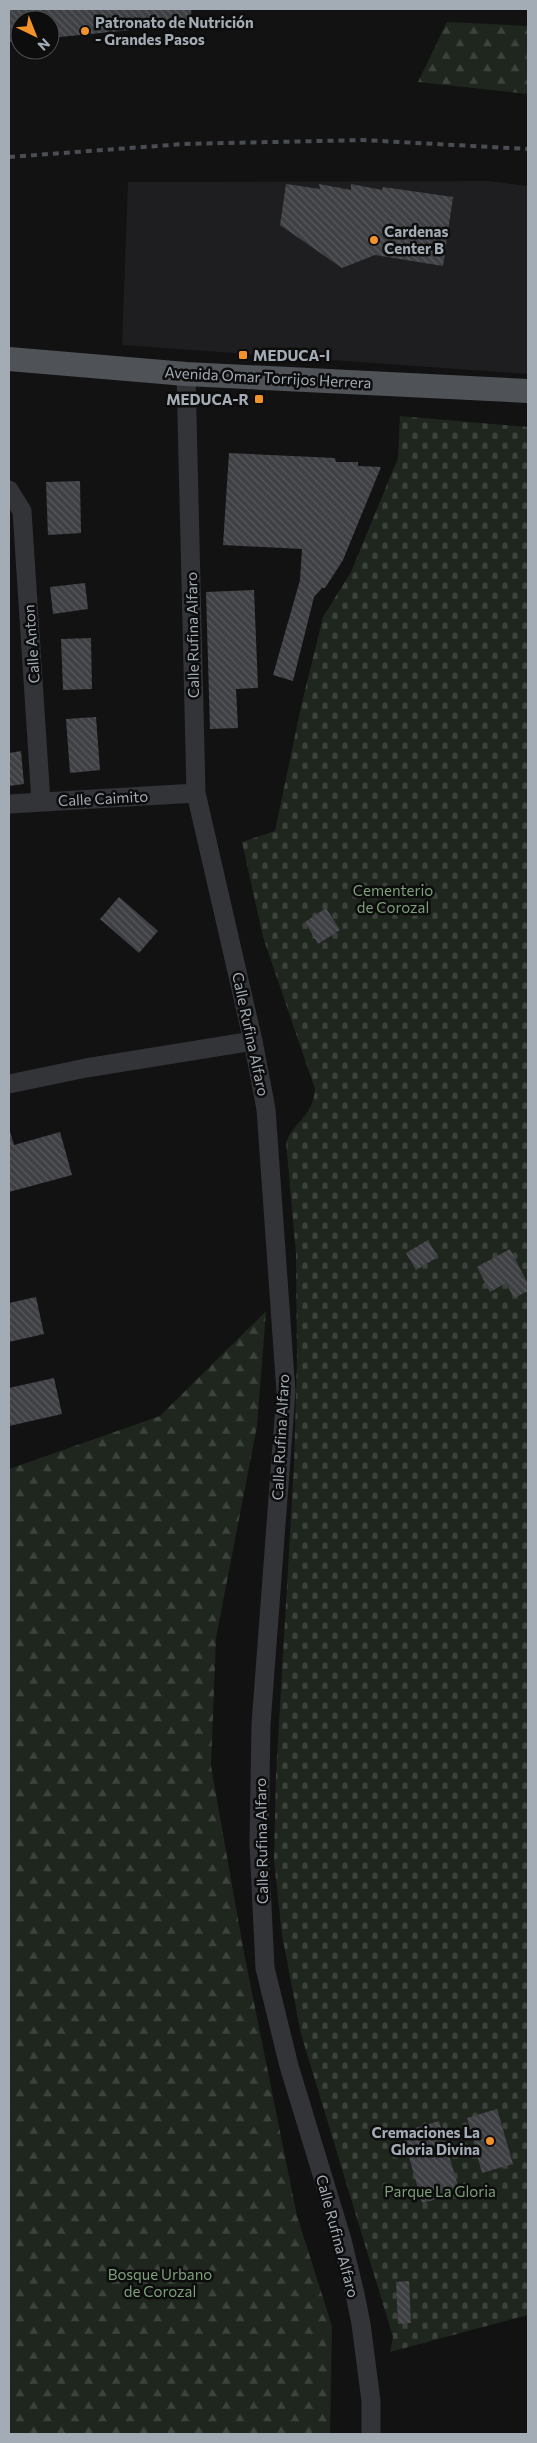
<svg xmlns="http://www.w3.org/2000/svg" width="537" height="2443" font-family="Commissioner,sans-serif">
  <style>
    .built { fill: #1e1e20 }
    .forest { fill: url(#forest-firs) }
    .cemetery { fill: url(#cemetery-stones) }
    .building { fill: url(#building-back-hatch) }
    .lines { fill: none; stroke-linecap: round; stroke-linejoin: round }
    .minor { stroke: #333438; stroke-width: 19 }
    .major { stroke: #4f5257; stroke-width: 24 }
    .rail { stroke: #4a4d51; stroke-width: 4; stroke-dasharray: 6 5; stroke-linecap: butt }
    .poi-dot { fill: #f2922b; stroke: #0d0d0e; stroke-width: 2 }
    .labels { text-anchor: middle; dominant-baseline: central; stroke-width: 5; stroke-linejoin: round; paint-order: stroke }
    .poi-label { font-size: 15px; font-weight: bold; fill: #a3abb4; stroke: #0d0d0e; text-anchor: start }
    .street-label { font-size: 15px; fill: #a3abb4; stroke: #0d0d0e }
    .park-label { font-size: 15px; fill: #7d9f7a; stroke: #0d0d0e }
  </style>
  <defs>
    <pattern id="forest-firs" width="22" height="20" patternUnits="userSpaceOnUse" patternTransform="scale(1.25)"><rect width="22" height="20" fill="#1e261e"/><path d="M5 1l3.5 6h-7zM16 11l3.5 6h-7z" fill="#3c433c"/></pattern>
    <pattern id="cemetery-stones" width="16" height="16" patternUnits="userSpaceOnUse" patternTransform="scale(1.25)"><rect width="16" height="16" fill="#1e261e"/><path d="M2 7V4a2 2 0 0 1 4 0v3zM10 15v-3a2 2 0 0 1 4 0v3z" fill="#3c433c"/></pattern>
    <pattern id="building-back-hatch" width="6" height="6" patternUnits="userSpaceOnUse" patternTransform="scale(1.25)"><rect width="6" height="6" fill="#3e4043"/><path d="M-1 5l2 2M0 0l6 6M5-1l2 2" fill="none" stroke="#57595c"/></pattern>
  </defs>
  <rect width="100%" height="100%" fill="#121213"/>
  <path class="built" d="M 487,181 L 528,186 L 528,374 L 122,345 L 128,182 Z"/>
  <path class="forest" d="M 447,22 L 528,26 L 528,94 L 418,82 Z
    M 266,1311 L 257,1426 L 216,1638 L 211,1766 L 244,1953 L 297,2216 L 332,2326 L 330,2434 L 9,2434 L 9,1469 L 160,1416 Z"/>
  <path class="cemetery" d="M 400,416 L 528,427 L 528,2315 L 390,2352 L 393,2337 L 301,2034 L 282,1935 L 274,1860 L 276,1774 L 294,1465 L 297,1359 L 296,1254 L 286,1142 C 295,1121 313,1116 315,1089 L 263,937 L 242,842 L 275,831 L 301,707 L 323,617 L 351,572 L 398,458 Z"/>
  <path class="building" d="M 9,9 L 191,9 L 192,24 L 50,38 L 50,20 L 20,20 L 20,41 L 9,42 Z
    M 286,184 L 320,189 L 319,184 L 351,190 L 351,184 L 382,190 L 383,187 L 453,197 L 443,266 L 375,255 L 342,268 L 280,225 Z
    M 229,453 L 335,458 L 336,462 L 358,462 L 358,466 L 381,467 L 343,560 L 325,588 L 322,588 L 314,597 L 293,681 L 273,675 L 300,580 L 302,549 L 223,545 Z
    M 80,481 L 81,533 L 48,535 L 46,482 Z
    M 85,583 L 88,609 L 53,614 L 50,587 Z
    M 254,590 L 258,688 L 236,689 L 238,728 L 210,729 L 206,592 Z
    M 91,638 L 92,689 L 63,690 L 61,639 Z
    M 96,717 L 100,770 L 70,773 L 66,719 Z
    M 21,751 L 24,784 L 9,786 L 9,753 Z
    M 119,897 L 158,931 L 139,953 L 100,919 Z
    M 326,908 L 340,930 L 318,944 L 305,922 Z
    M 9,1128 L 14,1145 L 60,1132 L 72,1175 L 9,1192 Z
    M 428,1240 L 438,1257 L 416,1270 L 406,1253 Z
    M 510,1249 L 528,1284 L 528,1291 L 514,1298 L 506,1283 L 490,1292 L 477,1267 Z
    M 36,1297 L 44,1334 L 9,1342 L 9,1303 Z
    M 54,1378 L 62,1414 L 9,1426 L 9,1388 Z
    M 497,2109 L 513,2164 L 482,2173 L 467,2118 Z
    M 439,2121 L 460,2193 L 422,2203 L 402,2132 Z
    M 409,2281 L 411,2323 L 398,2324 L 396,2282 Z"/>
  <g class="lines">
    <path class="minor" d="M 186,374 L 196,793 L 253,1041 L 266,1109 L 286,1392 L 261,1724 L 259,1844 L 265,1968 L 289,2066 L 342,2240 L 355,2294 L 361,2324 L 371,2401 L 371,2434
      M 9,490 L 22,511 L 41,802
      M 9,804 L 196,793
      M 9,1084 L 86,1068 L 253,1041"/>
    <path class="major" d="M 9,359 L 186,374 L 528,391"/>
    <path class="rail" d="M 9,157 L 184,144 L 362,140 L 528,149"/>
  </g>
  <g class="poi-dot">
    <circle cx="85" cy="31" r="5"/>
    <circle cx="374" cy="240" r="5"/>
    <rect x="238" y="350" width="10" height="10" rx="2.5"/>
    <rect x="254" y="394" width="10" height="10" rx="2.5"/>
    <circle cx="490" cy="2141" r="5"/>
  </g>
  <g class="labels">
    <g class="poi-label">
      <text x="95" y="22">Patronato de Nutrición<tspan x="95" dy="17">- Grandes Pasos</tspan></text>
      <text x="384" y="231">Cardenas<tspan x="384" dy="17">Center B</tspan></text>
      <text x="253" y="355">MEDUCA-I</text>
      <text x="249" y="399" text-anchor="end">MEDUCA-R</text>
      <text x="480" y="2132" text-anchor="end">Cremaciones La<tspan x="480" dy="17">Gloria Divina</tspan></text>
    </g>
    <g class="street-label">
      <text transform="translate(268 377) rotate(3)">Avenida Omar Torrijos Herrera</text>
      <text transform="translate(192 635) rotate(-91)">Calle Rufina Alfaro</text>
      <text transform="translate(31 644) rotate(-94)">Calle Anton</text>
      <text transform="translate(103 798) rotate(-3)">Calle Caimito</text>
      <text transform="translate(251 1034) rotate(78)">Calle Rufina Alfaro</text>
      <text transform="translate(280 1437) rotate(-87)">Calle Rufina Alfaro</text>
      <text transform="translate(261 1841) rotate(-91)">Calle Rufina Alfaro</text>
      <text transform="translate(338 2236) rotate(75)">Calle Rufina Alfaro</text>
    </g>
    <g class="park-label">
      <text x="393" y="890">Cementerio<tspan x="393" dy="17">de Corozal</tspan></text>
      <text x="440" y="2191">Parque La Gloria</text>
      <text x="160" y="2274">Bosque Urbano<tspan x="160" dy="17">de Corozal</tspan></text>
    </g>
  </g>
  <rect width="537" height="2443" fill="none" stroke="#a3abb4" stroke-width="20"/>
  <g transform="translate(35 35) rotate(137)"><circle r="24" fill="#0d0d0e" stroke="#494c50"/>
  <path d="M0-4L9 19L0 12L-9 19Z" fill="#f2922b"/>
  <text y="-8" font-size="14" font-weight="bold" text-anchor="middle" fill="#a3abb4">N</text>
  </g>
</svg>
